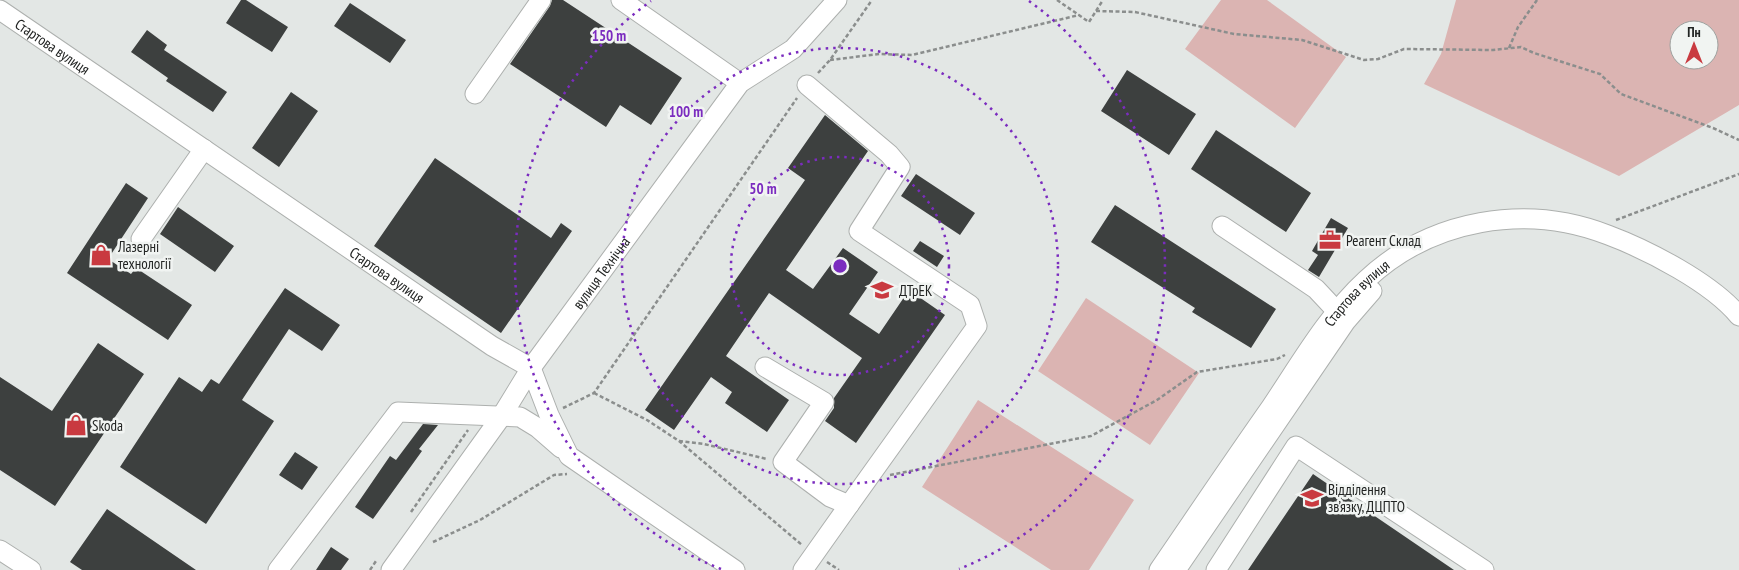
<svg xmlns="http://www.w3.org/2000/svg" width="1739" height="570" font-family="'PT Sans Narrow',sans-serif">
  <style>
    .green { fill: #dbb4b2; fill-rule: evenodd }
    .building { fill: #3d403f }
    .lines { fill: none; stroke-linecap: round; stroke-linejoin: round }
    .minor-casing { stroke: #adb0ae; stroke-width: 21 }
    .path { stroke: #8b8e8d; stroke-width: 2.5; stroke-dasharray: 4 2.5; stroke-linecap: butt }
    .minor { stroke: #fff; stroke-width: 19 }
    .ring { fill: none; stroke: #7b2cbf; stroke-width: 2.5; stroke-dasharray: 2.5 5 }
    .labels { text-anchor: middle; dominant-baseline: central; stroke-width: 5; stroke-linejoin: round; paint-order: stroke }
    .street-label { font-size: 15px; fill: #222423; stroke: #f1f4f2 }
    .poi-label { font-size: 15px; fill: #222423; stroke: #f1f4f2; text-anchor: start }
    .centre { fill: #7b2cbf; stroke: #f1f4f2; stroke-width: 2.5 }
    .ring-label { font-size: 15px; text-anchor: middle; font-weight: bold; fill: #7b2cbf; stroke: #f1f4f2; stroke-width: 5; stroke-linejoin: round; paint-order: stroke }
  </style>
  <rect width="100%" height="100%" fill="#e3e7e5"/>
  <path class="green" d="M 1221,0 L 1267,0 L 1346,57 L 1295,128 L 1185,49 Z
    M 1456,0 L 1739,0 L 1739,105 L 1619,176 L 1424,84 L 1441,54 ZM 1679,30 L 1709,30 L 1709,60 L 1679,60 Z
    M 1086,298 L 1199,373 L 1150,445 L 1038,371 Z
    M 978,400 L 1134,500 L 1089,570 L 1051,570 L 922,487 Z"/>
  <path class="building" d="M 241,0 L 246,0 L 288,27 L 272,52 L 226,23 Z
    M 552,0 L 563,0 L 682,78 L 651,125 L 620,105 L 606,127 L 510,64 L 550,6 Z
    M 350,3 L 406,40 L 390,63 L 334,26 Z
    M 147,30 L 167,45 L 164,50 L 227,92 L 213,112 L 166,81 L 168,78 L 131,52 Z
    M 1127,70 L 1196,114 L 1169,155 L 1101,111 Z
    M 291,92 L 318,111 L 279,167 L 252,148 Z
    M 825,115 L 868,151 L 786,270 L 813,289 L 843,248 L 878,272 L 849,314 L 879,334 L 909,290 L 945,315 L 856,443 L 825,421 L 834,408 L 834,398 L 862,358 L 769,293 L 726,356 L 789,400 L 767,432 L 725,403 L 732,392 L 711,377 L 674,430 L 645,410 L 805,180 L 788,168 Z
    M 1216,130 L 1311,193 L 1286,232 L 1191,169 Z
    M 435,158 L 551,238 L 561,223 L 572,231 L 501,333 L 374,246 Z
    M 916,174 L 975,213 L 960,235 L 901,196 Z
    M 126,183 L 148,198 L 108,259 L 131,274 L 136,268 L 192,305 L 168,340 L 67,273 Z
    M 1115,205 L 1276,309 L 1251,348 L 1192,312 L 1195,308 L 1091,242 Z
    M 178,207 L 234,246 L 215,272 L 160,234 Z
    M 1331,218 L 1348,228 L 1319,277 L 1308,270 L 1318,255 L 1312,251 Z
    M 920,241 L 944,256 L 937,267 L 913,251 Z
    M 285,288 L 340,325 L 322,351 L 289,329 L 242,400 L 274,421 L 206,524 L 120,467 L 179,377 L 202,392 L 211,379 L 219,384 Z
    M 98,343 L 144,374 L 55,506 L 0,470 L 0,377 L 52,411 Z
    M 423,424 L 438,425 L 419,449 L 422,451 L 373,519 L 355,507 L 390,456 L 396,460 Z
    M 295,452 L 318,467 L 302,490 L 279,475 Z
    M 1313,474 L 1454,570 L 1248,570 Z
    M 107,509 L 196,570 L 82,570 L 70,562 Z
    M 331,547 L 349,559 L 341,570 L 316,570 Z"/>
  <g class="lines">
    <g class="minor-casing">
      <g id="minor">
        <path d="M 621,0 L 740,83"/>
        <path id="s1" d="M 0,10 L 492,346 L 531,368 L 549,415 L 569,456 L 735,570"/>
        <path d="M 807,85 L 889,154 L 900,167 L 859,231 L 970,305 L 977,326 L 849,505"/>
        <path d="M 475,94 L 541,0"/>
        <path d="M 1222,226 L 1316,289 L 1345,320"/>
        <path d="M 141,239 L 204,149"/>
        <path d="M 765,367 L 824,402 L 783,462 L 830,497 L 849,505 L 803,570"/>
        <path d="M 0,550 L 31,570"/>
        <path d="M 278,570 L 398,412 L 520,417 L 538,428 L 561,448"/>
        <path id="s2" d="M 391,570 L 501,417 L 531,368 L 740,83 L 793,49 L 837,0"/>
        <path id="s3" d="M 1159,570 C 1196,516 1233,461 1271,407 C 1300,364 1327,316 1366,280 C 1431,219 1526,203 1608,235 C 1648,250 1712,283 1739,316"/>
        <path d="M 1176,570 L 1346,321 L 1372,291"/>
        <path d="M 1216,570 L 1296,446 L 1484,570"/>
      </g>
    </g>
    <path class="path" d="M 1057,0 L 1089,22 L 1103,0
      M 1096,11 L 1135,12 L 1234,34 L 1302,40 L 1364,60 L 1378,59 L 1404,49 L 1493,50 L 1521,47 L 1534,53 L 1600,74 L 1621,94 L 1713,128 L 1739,140
      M 1509,48 L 1518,27 L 1537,0
      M 830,60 L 879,54 L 912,55 L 1079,15
      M 818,73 L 830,60 L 872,0
      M 1616,220 L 1739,174
      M 594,393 L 647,420 L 679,441 L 802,545
      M 563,408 L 594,393 L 797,98
      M 679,441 L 704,444 L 767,459
      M 890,475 L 1091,436 L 1157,400 L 1197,372 L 1277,359 L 1285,355
      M 411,512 L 468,430
      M 433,542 L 480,520 L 554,475 L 567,474
      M 827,562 L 839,570
      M 370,570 L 376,561"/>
    <use href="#minor" class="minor"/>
  </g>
  <g class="ring">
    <circle cx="840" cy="266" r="109"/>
    <circle cx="840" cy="266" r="218"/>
    <path d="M721 569A326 326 0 0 1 651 1M1029 1A326 326 0 0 1 959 569"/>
  </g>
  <defs>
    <g id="office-bare" transform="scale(1.725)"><path d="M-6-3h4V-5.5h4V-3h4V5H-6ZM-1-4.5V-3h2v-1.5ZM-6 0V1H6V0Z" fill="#c93a40" stroke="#f1f4f2" stroke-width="2.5" paint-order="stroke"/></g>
    <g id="shop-bare" transform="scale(1.725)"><path d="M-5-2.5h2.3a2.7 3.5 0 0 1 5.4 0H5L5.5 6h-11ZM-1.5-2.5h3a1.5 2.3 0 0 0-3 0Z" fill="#c93a40" stroke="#f1f4f2" stroke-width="2.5" paint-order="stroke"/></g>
    <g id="university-bare" transform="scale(1.725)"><path d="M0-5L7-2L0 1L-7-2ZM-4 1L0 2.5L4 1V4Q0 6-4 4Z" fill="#c93a40" stroke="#f1f4f2" stroke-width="2.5" paint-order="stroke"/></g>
  </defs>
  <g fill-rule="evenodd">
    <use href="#office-bare" x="1330" y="240"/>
    <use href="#shop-bare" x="101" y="255"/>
    <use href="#university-bare" x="882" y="290"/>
    <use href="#shop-bare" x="76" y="425"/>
    <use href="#university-bare" x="1312" y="498"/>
  </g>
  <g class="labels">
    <g class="street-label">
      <text stroke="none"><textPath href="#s1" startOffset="64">Стартова вулиця</textPath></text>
      <text stroke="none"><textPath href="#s2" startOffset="364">вулиця Технічна</textPath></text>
      <text stroke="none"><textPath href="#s1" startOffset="469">Стартова вулиця</textPath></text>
      <text stroke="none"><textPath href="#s3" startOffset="341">Стартова вулиця</textPath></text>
    </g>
    <g class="poi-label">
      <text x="1346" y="240">Реагент Склад</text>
      <text x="118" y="246">Лазерні<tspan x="118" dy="17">технології</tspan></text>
      <text x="899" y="290">ДТрЕК</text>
      <text x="92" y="425">Skoda</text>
      <text x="1328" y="489">Відділення<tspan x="1328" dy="17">зв’язку, ДЦПТО</tspan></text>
    </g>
  </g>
  <circle cx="840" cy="266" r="8" class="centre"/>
  <g class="ring-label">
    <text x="609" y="41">150 m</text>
    <text x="686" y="117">100 m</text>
    <text x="763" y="194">50 m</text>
  </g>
  <g transform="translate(1694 45)"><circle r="24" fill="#f1f4f2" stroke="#9ea19f"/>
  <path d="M0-4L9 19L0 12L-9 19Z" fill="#c93a40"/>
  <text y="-8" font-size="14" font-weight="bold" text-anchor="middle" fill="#222423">Пн</text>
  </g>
</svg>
